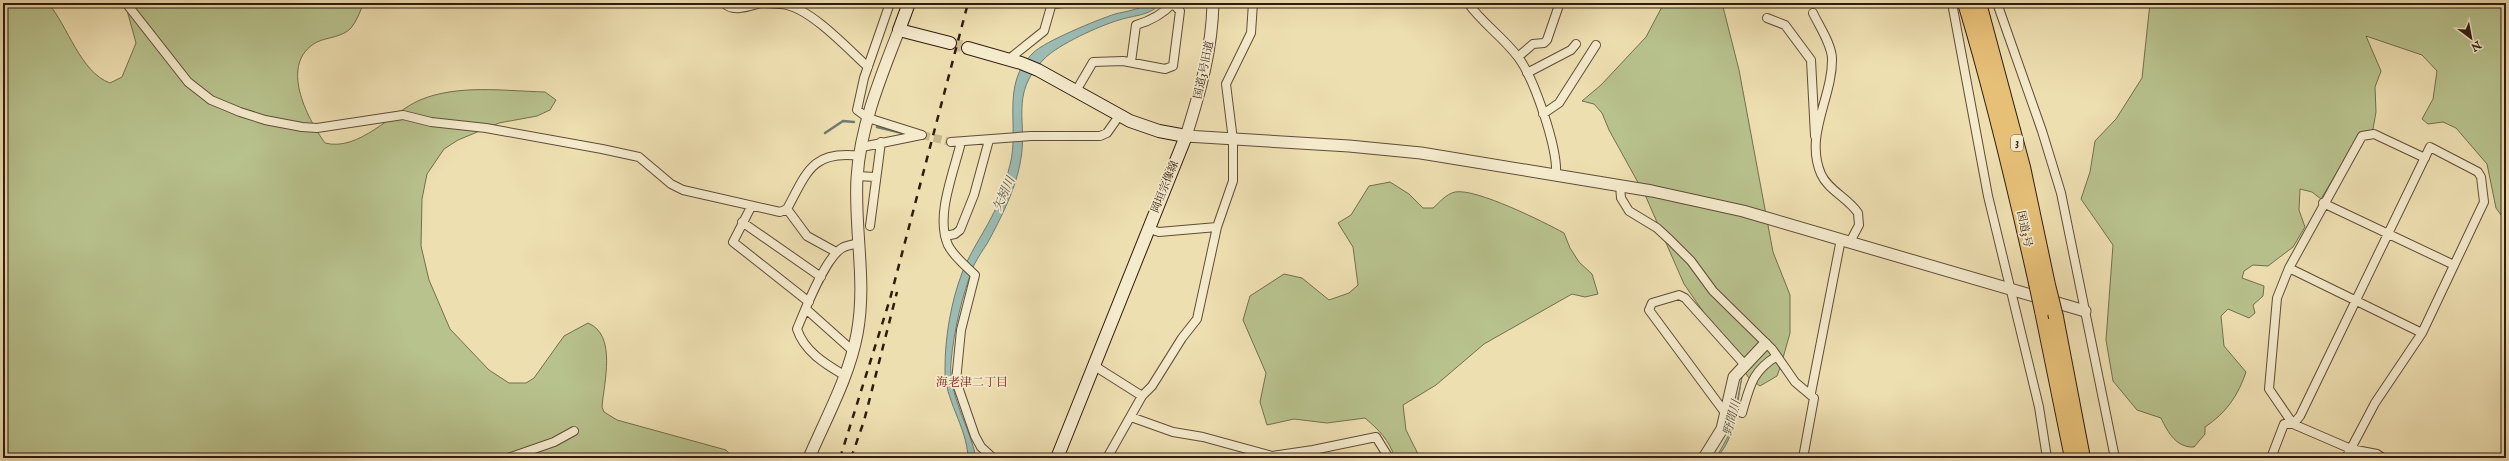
<svg xmlns="http://www.w3.org/2000/svg" width="2509" height="461" font-family="'IM FELL English','Noto Serif JP',serif">
  <style>
    .green { fill: #b8c28d; stroke: #746e4e }
    .water { fill: #9bbbb3; stroke: #707b71 }
    .lines { fill: none; stroke-linecap: round; stroke-linejoin: round }
    .stream { stroke: #707b71; stroke-width: 2.5 }
    .minor-tunnel { stroke: #c8b890; stroke-width: 8; stroke-dasharray: 8 4; stroke-linecap: butt }
    .secondary-tunnel { stroke: #c8b890; stroke-width: 12; stroke-dasharray: 12 6; stroke-linecap: butt }
    .minor-casing { stroke: #604c37; stroke-width: 10 }
    .tertiary-casing { stroke: #604c37; stroke-width: 13 }
    .secondary-casing { stroke: #301b0e; stroke-width: 14 }
    .trunk-casing { stroke: #301b0e; stroke-width: 16 }
    .minor { stroke: #f4eacc; stroke-width: 8 }
    .tertiary { stroke: #f4eacc; stroke-width: 11 }
    .secondary { stroke: #f4eacc; stroke-width: 12 }
    .trunk { stroke: #e7c078; stroke-width: 14 }
    .rail { stroke: #301b0e; stroke-width: 2.5; stroke-dasharray: 7 7; stroke-linecap: butt }
    .trunk-bridge-casing { stroke: #301b0e; stroke-width: 16; stroke-linecap: butt }
    .trunk-bridge { stroke: #e7c078; stroke-width: 14 }
    .labels { text-anchor: middle; dominant-baseline: central; stroke-width: 3.5; stroke-linejoin: round; paint-order: stroke }
    .shield { fill: #f4eacc; stroke: #6b5947; stroke-width: 1 }
    .shield-label { font-size: 10px; font-weight: bold; fill: #301b0e }
    .street-label { font-size: 11px; fill: #301b0e; stroke: #f4eacc }
    .water-label { font-size: 12px; font-style: italic; fill: #504b40; stroke: #f4eacc }
    .neighbourhood-label { font-size: 12px; fill: #7a1f14; stroke: #f4eacc }
  </style>
  <rect width="100%" height="100%" fill="#eedfb1"/>
  <filter id="stains"><feTurbulence type="fractalNoise" baseFrequency=".005" numOctaves="4"/><feColorMatrix values="0 0 0 0 .2 0 0 0 0 .09 0 0 0 0 .02 0 0 0 .5 -.17"/></filter>
  <radialGradient id="worn" r=".72"><stop offset=".6" stop-color="#630" stop-opacity="0"/><stop offset="1" stop-color="#630" stop-opacity=".3"/></radialGradient>
  <path class="green" d="M 3,3 L 48,3 C 68,26 80,72 110,83 L 122,77 L 136,43 L 125,3 L 364,3 C 360,11 357,21 351,28 C 343,37 328,37 317,42 C 278,63 307,118 325,143 C 359,152 392,112 420,100 C 458,84 505,91 545,92 L 556,100 L 550,110 L 537,116 L 499,123 L 458,140 L 444,149 L 427,174 L 422,199 L 421,246 L 429,280 L 450,329 L 489,370 L 509,383 L 526,383 L 534,378 L 564,336 L 588,323 C 617,335 604,382 602,407 L 604,412 L 617,420 L 726,450 L 733,458 L 3,458 Z
    M 1664,3 L 1722,3 L 1739,70 L 1773,252 L 1790,295 L 1790,333 L 1781,365 L 1777,376 L 1760,386 L 1749,378 L 1684,284 L 1646,197 L 1609,130 L 1602,113 L 1594,104 L 1582,101 L 1601,85 L 1646,37 Z
    M 2150,3 L 2506,3 L 2506,222 L 2496,208 L 2487,164 L 2456,128 L 2443,122 L 2428,124 L 2422,119 L 2433,99 L 2437,71 L 2422,55 L 2366,36 L 2381,71 L 2375,87 L 2376,112 L 2373,129 L 2349,152 L 2321,199 L 2312,192 L 2300,189 L 2299,210 L 2305,227 L 2293,247 L 2268,266 L 2253,265 L 2244,271 L 2242,278 L 2264,286 L 2263,296 L 2253,305 L 2255,313 L 2249,318 L 2228,309 L 2221,316 L 2224,346 L 2246,372 C 2238,396 2226,413 2205,427 L 2205,434 L 2194,447 C 2177,448 2168,433 2161,418 L 2137,410 L 2113,381 L 2106,340 L 2113,245 L 2081,199 L 2090,172 L 2095,141 L 2116,119 L 2142,78 Z
    M 1390,182 L 1409,194 L 1423,208 L 1433,208 C 1439,203 1446,194 1455,192 C 1476,188 1544,222 1564,233 L 1570,248 L 1579,262 L 1592,274 L 1598,294 L 1585,297 L 1572,294 L 1484,344 L 1436,385 L 1403,405 L 1406,430 L 1420,458 L 1395,458 C 1389,440 1379,430 1365,418 L 1327,423 L 1294,419 L 1267,425 L 1260,402 L 1266,373 L 1243,320 L 1250,296 L 1284,274 L 1302,278 L 1329,300 L 1349,293 L 1358,285 L 1353,247 L 1338,223 L 1351,215 L 1369,186 Z"/>
  <path class="water" d="M 1149,3 L 1163,3 C 1145,17 1139,14 1119,20 C 1099,26 1059,44 1044,59 C 1008,95 1029,122 1020,164 C 1015,190 1001,218 988,242 C 983,250 978,257 974,265 C 962,295 954,330 951,362 C 948,395 970,427 976,458 L 968,458 C 967,426 944,400 945,368 C 945,337 951,302 962,273 C 971,250 986,230 996,208 C 1002,194 1006,180 1010,165 C 1020,127 1000,84 1033,53 C 1045,41 1097,20 1115,14 C 1127,11 1138,10 1149,3 Z
    M 1742,377 C 1737,403 1736,439 1716,458 L 1731,431 Z"/>
  <g class="lines">
    <path class="stream" d="M 877,127 L 902,133
      M 825,133 L 843,121 L 854,122"/>
    <path class="minor-tunnel" d="M 922,135 L 951,142"/>
    <path class="secondary-tunnel" d="M 950,43 L 968,48"/>
    <g class="minor-casing">
      <path id="minor" d="M 126,3 L 188,82 L 211,100 L 240,112 L 265,120 L 302,127 L 317,128 L 403,115 L 431,122 L 486,128 L 602,149 L 639,157 L 671,184 L 683,190 L 780,212 L 787,209 C 807,172 812,150 860,156
        M 724,3 C 733,13 749,6 761,3
        M 762,3 C 770,4 779,3 787,5 C 813,11 848,49 868,67
        M 890,3 L 864,78 L 857,110 L 868,118 L 922,135
        M 1468,3 C 1482,23 1503,37 1518,57 C 1534,78 1558,148 1556,175
        M 1952,3 L 1988,196 L 2039,407 L 2047,458
        M 1997,3 L 2042,131 L 2061,193 L 2115,458
        M 1052,4 L 1064,3
        M 1813,13 C 1819,26 1831,43 1832,58 C 1833,97 1804,135 1821,174 C 1828,190 1848,198 1858,213 L 1859,225 L 1850,242
        M 1767,18 L 1785,25 L 1811,60 L 1815,136
        M 1518,57 L 1533,44 L 1544,43 L 1547,40 L 1558,8
        M 1009,59 L 1044,31 L 1052,3
        M 1131,62 L 1136,25 C 1150,21 1163,14 1173,3
        M 1527,73 L 1571,50 L 1576,44
        M 1076,91 L 1093,62 L 1123,61 L 1165,69 L 1173,66 L 1180,11 L 1173,4
        M 1543,114 L 1559,103 L 1596,45
        M 951,142 L 1031,136 L 1100,136 L 1107,133 L 1119,116
        M 961,142 C 954,172 935,216 948,245 C 954,257 966,266 975,275 L 961,330 L 956,381 L 975,436 L 981,447 L 993,458
        M 862,147 L 921,135
        M 857,176 L 875,177
        M 1620,185 L 1621,198 L 1629,211 L 1657,228 L 1670,240 L 1691,261 L 1713,291 L 1772,349 L 1795,382 L 1814,398 L 1803,458
        M 2323,203 L 2454,265
        M 751,207 L 733,242 L 809,302
        M 787,209 L 807,236 L 836,252
        M 742,222 L 821,277
        M 870,226 L 881,142
        M 1149,229 L 1159,232 L 1217,227
        M 945,236 L 955,234 L 960,230 L 974,195 L 989,140
        M 2289,268 L 2422,333
        M 806,309 L 853,351
        M 1093,365 L 1142,396
        M 844,375 C 825,364 804,351 797,329 C 805,310 825,258 842,248 C 847,245 854,244 860,243
        M 1811,393 L 1841,239
        M 1742,413 C 1750,386 1752,371 1777,356
        M 1726,414 L 1649,310 L 1652,303 L 1679,295 L 1685,298 L 1745,365
        M 1131,417 L 1173,432 L 1203,437 L 1272,456 L 1313,450 L 1376,437 L 1389,458
        M 508,458 L 554,442 L 574,431
        M 1107,458 L 1142,396 L 1152,386 L 1182,338 L 1197,319 L 1217,227 L 1233,181 L 1233,140 L 1226,84 L 1251,33 L 1253,3
        M 2271,458 L 2284,424 L 2293,424 L 2300,416 L 2430,147 L 2478,172 L 2481,177 L 2484,202 L 2422,333 L 2375,403 L 2346,458
        M 2383,458 L 2377,454 L 2351,449 L 2293,424 L 2269,389 L 2277,298 L 2289,268 L 2362,136 L 2374,134 L 2425,158"/>
    </g>
    <g class="tertiary-casing">
      <path id="tertiary" d="M 1213,3 C 1212,50 1200,92 1186,136 L 1349,146 L 1421,153 L 1652,191 L 1743,211 L 2085,311
        M 809,458 C 826,418 849,377 857,334 C 867,282 854,230 857,178 C 860,127 881,76 899,30
        M 1704,458 L 1722,429 L 1734,377 L 1765,344"/>
    </g>
    <g class="secondary-casing">
      <path id="secondary" d="M 909,3 L 899,30 L 950,43
        M 968,48 L 1021,63 L 1038,70 L 1130,121 L 1159,131 L 1186,136 L 1057,458"/>
    </g>
    <g class="trunk-casing">
      <path id="trunk" d="M 1965,3 C 1993,95 2015,189 2036,283
        M 1979,3 L 2023,167 L 2048,285
        M 2042,311 L 2072,458
        M 2056,317 L 2083,458"/>
    </g>
    <use href="#minor" class="minor"/>
    <use href="#tertiary" class="tertiary"/>
    <use href="#secondary" class="secondary"/>
    <use href="#trunk" class="trunk"/>
    <path class="rail" d="M 840,458 L 890,299 L 968,3
      M 851,458 L 864,421 L 897,292"/>
    <g class="trunk-bridge-casing">
      <path id="trunk-bridge" d="M 2036,283 L 2042,311
        M 2048,285 L 2056,317"/>
    </g>
    <use href="#trunk-bridge" class="trunk-bridge"/>
  </g>
  <g class="labels">
    <rect class="shield" x="2011" y="135" width="12" height="16" rx="3"/>
    <g class="shield-label">
      <text x="2017" y="143">3</text>
    </g>
    <g class="street-label">
      <text transform="translate(1204 70) rotate(-78)">国道3号旧道</text>
      <text transform="translate(1165 187) rotate(-68)">岡垣宗像線</text>
      <text transform="translate(2024 229) rotate(78)">国道3号</text>
    </g>
    <g class="water-label">
      <text transform="translate(1004 194) rotate(-66)">矢矧川</text>
      <text transform="translate(1732 418) rotate(-75)">野間川</text>
    </g>
    <g class="neighbourhood-label">
      <text x="972" y="382">海老津二丁目</text>
    </g>
  </g>
  <rect width="2509" height="461" fill="none" stroke="#eedfb1" stroke-width="16"/>
  <rect x="4" y="4" width="2501" height="453" fill="none" stroke="#301b0e" stroke-width="2"/>
  <rect x="8" y="8" width="2493" height="445" fill="none" stroke="#301b0e"/>
  <g transform="translate(2471 38) rotate(148)" stroke="#f4eacc" stroke-width="3" paint-order="stroke">
  <path d="M0-3L7 15L0 10L-7 15Z" fill="#301b0e"/>
  <text y="-6" font-size="11" font-weight="bold" text-anchor="middle" fill="#301b0e">N</text>
  </g>
  <rect width="100%" height="100%" filter="url(#stains)"/>
  <rect width="100%" height="100%" fill="url(#worn)"/>
</svg>
